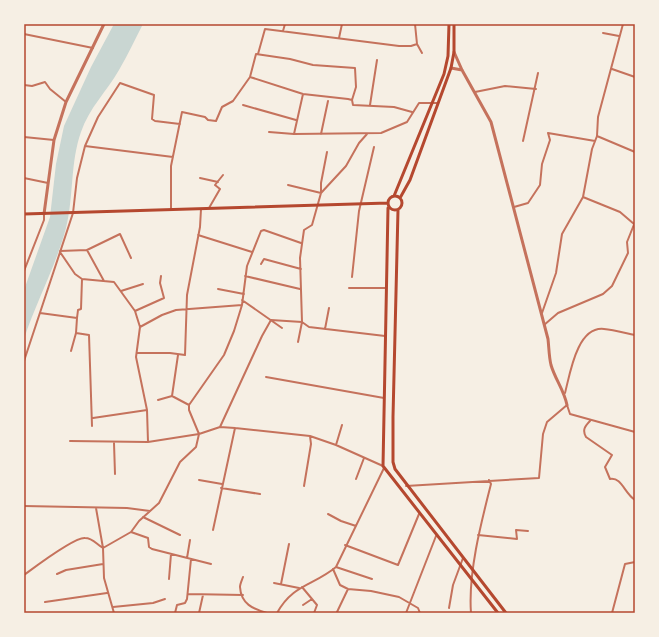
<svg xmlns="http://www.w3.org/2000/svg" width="659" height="637" font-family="'Fira Sans',sans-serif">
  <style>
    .water { fill: #c9d6d2 }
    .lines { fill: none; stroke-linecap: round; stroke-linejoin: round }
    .minor { stroke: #c5725c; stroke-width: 2 }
    .tertiary { stroke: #c5725c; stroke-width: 3 }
    .secondary { stroke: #b5482f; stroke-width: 3 }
    .neatline { fill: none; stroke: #b5482f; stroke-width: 1.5 }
  </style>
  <rect width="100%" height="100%" fill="#f6efe4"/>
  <path class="water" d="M 114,24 L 143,24 C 135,39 128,55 119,70 C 107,91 89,108 81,132 C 70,163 74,196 66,228 C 56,266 36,302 24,339 L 24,290 L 50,217 L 56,164 L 64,126 L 91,67 Z"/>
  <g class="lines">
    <path class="minor" d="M 415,24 L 417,44 L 422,53
      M 283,31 L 285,24
      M 603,33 L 619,36
      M 24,34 L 93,48
      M 339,38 L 342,24
      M 258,54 L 265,29 L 399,46 L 411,46 L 417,44
      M 612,69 L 635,77
      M 250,77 L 303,94 L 348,99 L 352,100 L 353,105 L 394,107 L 412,112
      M 24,85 L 32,86 L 45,82 L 50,89 L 66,102
      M 475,92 L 505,86 L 536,89
      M 243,105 L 296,120
      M 370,105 L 377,60
      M 269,132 L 294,134 L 381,133 L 407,122 L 419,103 L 437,103
      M 294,134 L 303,94
      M 321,134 L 328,101
      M 597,136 L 635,152
      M 24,137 L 54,140
      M 523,141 L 538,73
      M 85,146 L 173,157
      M 24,178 L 48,183
      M 200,178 L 218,182
      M 288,185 L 321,193 L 321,183 L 327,152
      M 583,197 L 620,212 L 634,224
      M 514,207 L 528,203 L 540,185 L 542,164 L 550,140 L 548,133 L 595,141
      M 209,208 L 220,189 L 215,185 L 223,175
      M 171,209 L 171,166 L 182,112 L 205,117 L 208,120 L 216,121 L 222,107 L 233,101 L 250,77 L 256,54 L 290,59 L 313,65 L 355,68 L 356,87 L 352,100
      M 198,235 L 252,252
      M 87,250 L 104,281
      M 60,251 L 87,250 L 120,234 L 131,258
      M 60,252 L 75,274 L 82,279 L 114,282 L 135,311 L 140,327 L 136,357 L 147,410 L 148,442
      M 261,264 L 264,259 L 301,269
      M 24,271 L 44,220 L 44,214
      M 245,276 L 300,289
      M 352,277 L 359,211 L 374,147
      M 349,288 L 386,288
      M 218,289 L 244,294
      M 121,291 L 143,284
      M 242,300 L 282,328
      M 135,311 L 164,298 L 160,283 L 161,276
      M 40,313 L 77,318 L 76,333 L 71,351
      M 542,313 L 556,273 L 562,234 L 583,197 L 592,149 L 597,136 L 598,117 L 623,24
      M 77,318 L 78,310 L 81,309 L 82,279
      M 544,325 L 558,313 L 603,294 L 612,286 L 628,253 L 627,242 L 635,222
      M 140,327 L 162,315 L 176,310 L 242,305
      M 325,329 L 329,308
      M 76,333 L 89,335 L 92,426
      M 298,342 L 302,322 L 300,258 L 304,230 L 312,225 L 321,193 L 346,166 L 359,143 L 367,134
      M 137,353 L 170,353 L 185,355 L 187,295 L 200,227 L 201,209
      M 24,361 L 73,213 L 77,178 L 85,146 L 98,117 L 120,83 L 154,95 L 152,119 L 155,121 L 180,124
      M 266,377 L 384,398
      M 565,393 C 570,374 577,326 604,329 C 614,330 625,333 635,335
      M 172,396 L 178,355
      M 158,400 L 172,396 L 189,405
      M 93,418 L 147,410
      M 590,421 C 585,426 582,430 586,437 L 612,455 L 605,467 L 610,479 C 622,477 624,493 635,500
      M 220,427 L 262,336 L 271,320 L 302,322 L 309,327 L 385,336
      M 70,441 L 148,442 L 199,434 L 220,427 L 235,428 L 310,436 L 336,445 L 383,466
      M 114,443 L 115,474
      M 336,445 L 342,425
      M 356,479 L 364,458
      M 199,480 L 222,484
      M 304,486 L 311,444 L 310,436
      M 406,486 L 539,478 L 543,434 L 547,422 L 567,405 L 570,414 L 635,432
      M 221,488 L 260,494
      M 24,506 L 127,508 L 150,511
      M 96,508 L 103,548 L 104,578 L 114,613
      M 328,514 L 341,521 L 356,526
      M 143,517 L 180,535
      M 213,530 L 235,428
      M 131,532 L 148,538 L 149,547 L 152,549 L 211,564
      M 478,535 L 517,539 L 516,530 L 528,531
      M 345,545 L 398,565 L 419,514
      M 103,548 L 131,532 L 139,521 L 159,503 L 180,462 L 196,447 L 199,434 L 189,410 L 189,405 L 224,355 L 234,331 L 242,305 L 247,266 L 261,231 L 264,230 L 301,243
      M 187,558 L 190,540
      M 336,567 L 372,579
      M 333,569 L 340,585 L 348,589 L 371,591 L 399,597 L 418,608 L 420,613
      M 57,574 L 66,570 L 103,564
      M 24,575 C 35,567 74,537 85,538 C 93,538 96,544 103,548
      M 243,577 C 242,580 240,584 240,587 C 241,604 253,609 267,613
      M 169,579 L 171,554
      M 274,583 L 299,588
      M 281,584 L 289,544
      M 302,587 L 317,605 L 314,613
      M 188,594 L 243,595
      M 45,602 L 107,593
      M 303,605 L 312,599
      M 113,607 L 153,603 L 165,599
      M 449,608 L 453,585 L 463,558
      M 337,612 L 348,589
      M 175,613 L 177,605 L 185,603 L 187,599 L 191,559
      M 199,613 L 203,595
      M 277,613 C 293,584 313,586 336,567 L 384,468
      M 406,613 L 436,536
      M 471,613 C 468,573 481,523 491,484 L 489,480
      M 612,613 L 625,564 L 635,562"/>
    <path class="tertiary" d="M 454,52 L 462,70 L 491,122 L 548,339 C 549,348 549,357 551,365 C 555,379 564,390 567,405
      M 451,68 L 462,70
      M 44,214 L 54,140 L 66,102 L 104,24"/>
    <path class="secondary" d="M388 203a7 7 0 1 1 14 0a7 7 0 1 1-14 0Z
      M 394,196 L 444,74 L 448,56 L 449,24
      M 400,198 L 410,180 L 451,68 L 454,52 L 454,24
      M 388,208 L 383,466 L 498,613
      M 398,210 L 393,417 L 393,462 L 395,469 L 506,613
      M 24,214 L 388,203"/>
  </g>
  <rect width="659" height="637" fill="none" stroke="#f6efe4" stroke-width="50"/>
  <rect x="25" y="25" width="609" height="587" class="neatline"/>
</svg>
